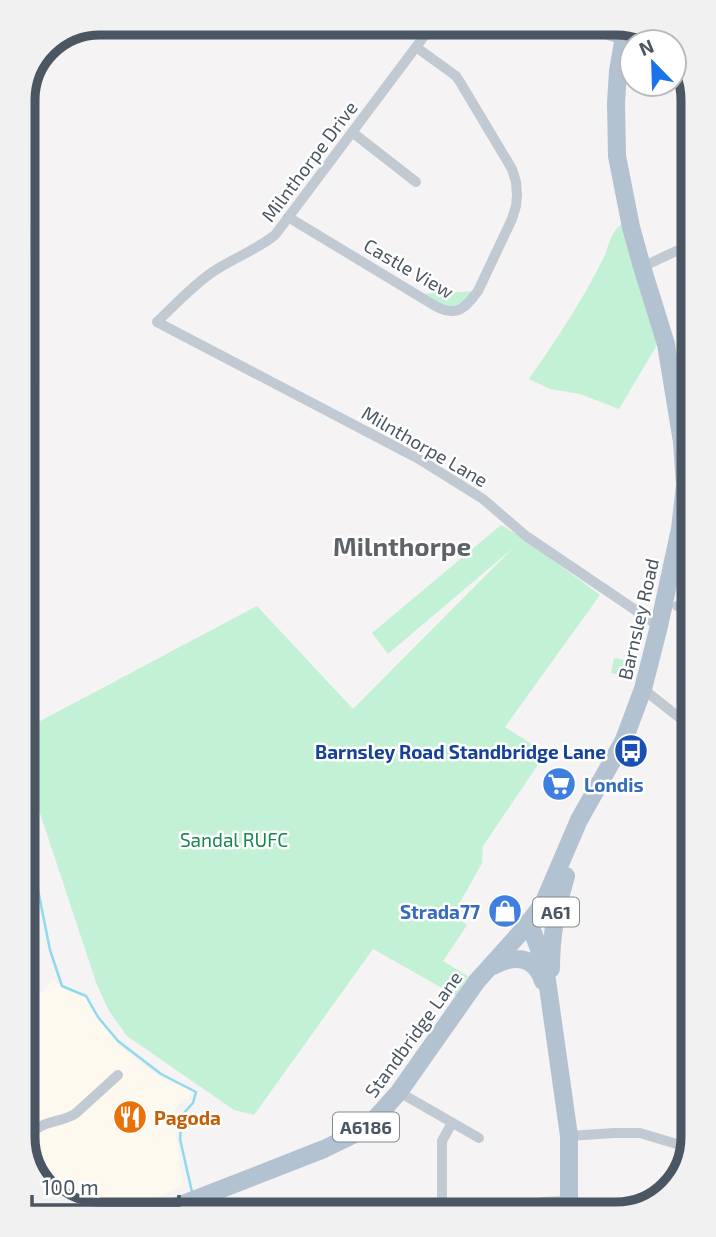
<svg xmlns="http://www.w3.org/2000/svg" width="716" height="1237" font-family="'Exo 2',sans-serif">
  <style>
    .commercial { fill: #fdf9ef }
    .green { fill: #c3f1d5 }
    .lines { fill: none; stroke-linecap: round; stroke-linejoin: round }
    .stream { stroke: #90daee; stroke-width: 2.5 }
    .minor { stroke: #c1cad2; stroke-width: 10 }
    .primary { stroke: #b3c2d1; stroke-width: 18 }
    .labels { text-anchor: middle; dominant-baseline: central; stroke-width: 5; stroke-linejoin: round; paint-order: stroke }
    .shield { fill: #fff; stroke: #808990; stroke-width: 2 }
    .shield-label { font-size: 18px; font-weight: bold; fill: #4a5661 }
    .street-label { font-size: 19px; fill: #4a5661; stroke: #fff }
    .transit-label { font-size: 19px; font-weight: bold; fill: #164399; stroke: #fff; text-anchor: end }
    .shop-label { font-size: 19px; font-weight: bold; fill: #366cbe; stroke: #fff; text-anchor: start }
    .park-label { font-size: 19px; fill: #17864f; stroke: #fff }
    .food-label { font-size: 19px; font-weight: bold; fill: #c56008; stroke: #fff; text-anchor: start }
    .district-label { font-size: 26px; font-weight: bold; fill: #5f6368; stroke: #fff }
    .rim { fill: none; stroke: #4a5661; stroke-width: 9 }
  </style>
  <rect width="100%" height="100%" fill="#f5f3f3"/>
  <path class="commercial" d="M 54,978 L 58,984 L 65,989 L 85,997 L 100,1023 L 113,1032 L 118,1045 L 160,1077 L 189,1090 L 190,1094 L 189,1098 L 182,1101 L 175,1109 L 175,1128 L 183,1186 L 119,1214 L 95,1214 L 57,1201 L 31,1171 L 29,1006 Z"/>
  <path class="green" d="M 622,224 L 657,345 L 619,409 L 580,394 L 550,389 L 529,379 C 556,340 583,300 604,257 C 609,246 610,232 622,224 Z
    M 478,291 L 457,312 L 416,294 Z
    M 501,525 L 523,538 L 600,595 L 505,727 L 546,753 L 483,846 L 482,863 L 453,915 L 467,925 L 443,961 L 468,976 L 456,996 L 373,949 L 254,1115 L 234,1110 L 127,1036 L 109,1011 L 97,985 L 28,777 L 27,728 L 257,606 L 353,709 L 514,547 L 388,654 L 372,633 Z
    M 614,658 L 633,662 L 630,677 L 611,673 Z"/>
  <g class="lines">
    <path class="stream" d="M 28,859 L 37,885 L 50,950 L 62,986 L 86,996 L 98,1017 L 118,1041 L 161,1074 L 196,1092 L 193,1103 L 182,1115 L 180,1139 L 192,1192"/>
    <path class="minor" d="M 434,23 L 275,235 C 256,250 234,258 214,271 C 193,285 175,305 157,322 L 419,459 L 483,499 L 526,536 L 659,626
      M 586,23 L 590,29 L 623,40
      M 352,132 L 416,182
      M 288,217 L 437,307 C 458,317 465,308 478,291 L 512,219 L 516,206 L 517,195 L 516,182 L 512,169 L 460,82 L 456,76 L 416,47
      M 642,267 L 687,246
      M 677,606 L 689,606
      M 643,689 L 690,726
      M 692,1004 C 690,1014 688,1022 692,1031
      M 399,1092 L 479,1138
      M 30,1109 L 33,1132
      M 30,1135 C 42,1120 60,1123 75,1114 L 118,1075
      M 569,1136 L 614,1133 L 640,1133 L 690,1148
      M 30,1170 L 46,1182 L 64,1203
      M 532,1208 L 542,1202 L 569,1201
      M 442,1209 L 442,1141 L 452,1123"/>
    <path class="primary" d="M 529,922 L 539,949 L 547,980 L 569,1136 L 569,1208
      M 493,966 C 513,955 535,955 543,981
      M 551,969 C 551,933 556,911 566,876
      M 160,1213 L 324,1149 L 359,1132 L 372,1122 L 399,1092 L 477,981 L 522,931 L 543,904 L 579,820 L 624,740 L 643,689 L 659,626 L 680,529 L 685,485 L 682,442 L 666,344 L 642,267 L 631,227 L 617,156 L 616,103 L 618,71 L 626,25"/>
  </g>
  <defs>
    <g id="bus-disc" transform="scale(1.75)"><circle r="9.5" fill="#1a4fb4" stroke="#fff"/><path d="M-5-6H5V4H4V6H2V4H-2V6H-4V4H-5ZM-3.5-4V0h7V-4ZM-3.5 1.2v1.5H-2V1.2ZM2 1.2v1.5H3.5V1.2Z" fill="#fff"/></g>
    <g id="supermarket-disc" transform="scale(1.75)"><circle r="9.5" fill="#3f7fe0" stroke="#fff"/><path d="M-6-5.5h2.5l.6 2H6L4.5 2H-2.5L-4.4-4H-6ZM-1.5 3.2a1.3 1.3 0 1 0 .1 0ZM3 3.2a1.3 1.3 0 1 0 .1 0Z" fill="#fff"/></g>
    <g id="shop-disc" transform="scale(1.75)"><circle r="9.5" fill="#3f7fe0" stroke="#fff"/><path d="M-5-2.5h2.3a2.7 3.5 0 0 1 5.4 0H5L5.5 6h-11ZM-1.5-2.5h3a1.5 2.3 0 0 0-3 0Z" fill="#fff"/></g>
    <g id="restaurant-disc" transform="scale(1.75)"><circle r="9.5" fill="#e8710a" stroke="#fff"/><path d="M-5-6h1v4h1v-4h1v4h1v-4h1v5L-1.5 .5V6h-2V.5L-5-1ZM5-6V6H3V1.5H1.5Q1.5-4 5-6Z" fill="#fff"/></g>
  </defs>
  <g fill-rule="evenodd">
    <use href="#bus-disc" x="631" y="751"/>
    <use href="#supermarket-disc" x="559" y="784"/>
    <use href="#shop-disc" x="505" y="911"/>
    <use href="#restaurant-disc" x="130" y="1117"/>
  </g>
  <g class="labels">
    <g class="shield">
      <rect x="533" y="897.5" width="46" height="29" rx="5"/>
      <rect x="333" y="1112.5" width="66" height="29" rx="5"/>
    </g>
    <g class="shield-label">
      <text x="556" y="912">A61</text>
      <text x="366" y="1127">A6186</text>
    </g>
    <g class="street-label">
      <text transform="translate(309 161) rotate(-53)">Milnthorpe Drive</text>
      <text transform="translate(409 268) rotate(30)">Castle View</text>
      <text transform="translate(425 446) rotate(30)">Milnthorpe Lane</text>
      <text transform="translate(638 619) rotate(-77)">Barnsley Road</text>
      <text transform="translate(413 1034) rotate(-54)">Standbridge Lane</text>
    </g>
    <g class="transit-label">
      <text x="606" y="751">Barnsley Road Standbridge Lane</text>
    </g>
    <g class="shop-label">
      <text x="584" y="784">Londis</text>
      <text x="480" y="911" text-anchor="end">Strada77</text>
    </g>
    <g class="park-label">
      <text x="234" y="839">Sandal RUFC</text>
    </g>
    <g class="food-label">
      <text x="154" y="1117">Pagoda</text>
    </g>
    <g class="district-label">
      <text x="402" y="545">Milnthorpe</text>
    </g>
  </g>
  <path d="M0 0H716V1237H0ZM100 35H616A65 65 0 0 1 681 100V1137A65 65 0 0 1 616 1202H100A65 65 0 0 1 35 1137V100A65 65 0 0 1 100 35Z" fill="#f1f1f2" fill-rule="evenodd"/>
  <path class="rim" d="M100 35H616A65 65 0 0 1 681 100V1137A65 65 0 0 1 616 1202H100A65 65 0 0 1 35 1137V100A65 65 0 0 1 100 35Z"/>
  <g transform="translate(653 63) rotate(337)"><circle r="33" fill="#ffffff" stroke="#b7bbc0" stroke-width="2"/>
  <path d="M0-5L12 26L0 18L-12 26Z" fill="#1a73e8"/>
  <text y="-10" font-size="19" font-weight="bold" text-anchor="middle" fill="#4a5661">N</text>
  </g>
  <path d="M32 1195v10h147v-10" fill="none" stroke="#4a5661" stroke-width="3.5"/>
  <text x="42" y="1195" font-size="21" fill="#4a5661" stroke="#ffffff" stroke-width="5" paint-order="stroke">100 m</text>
</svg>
